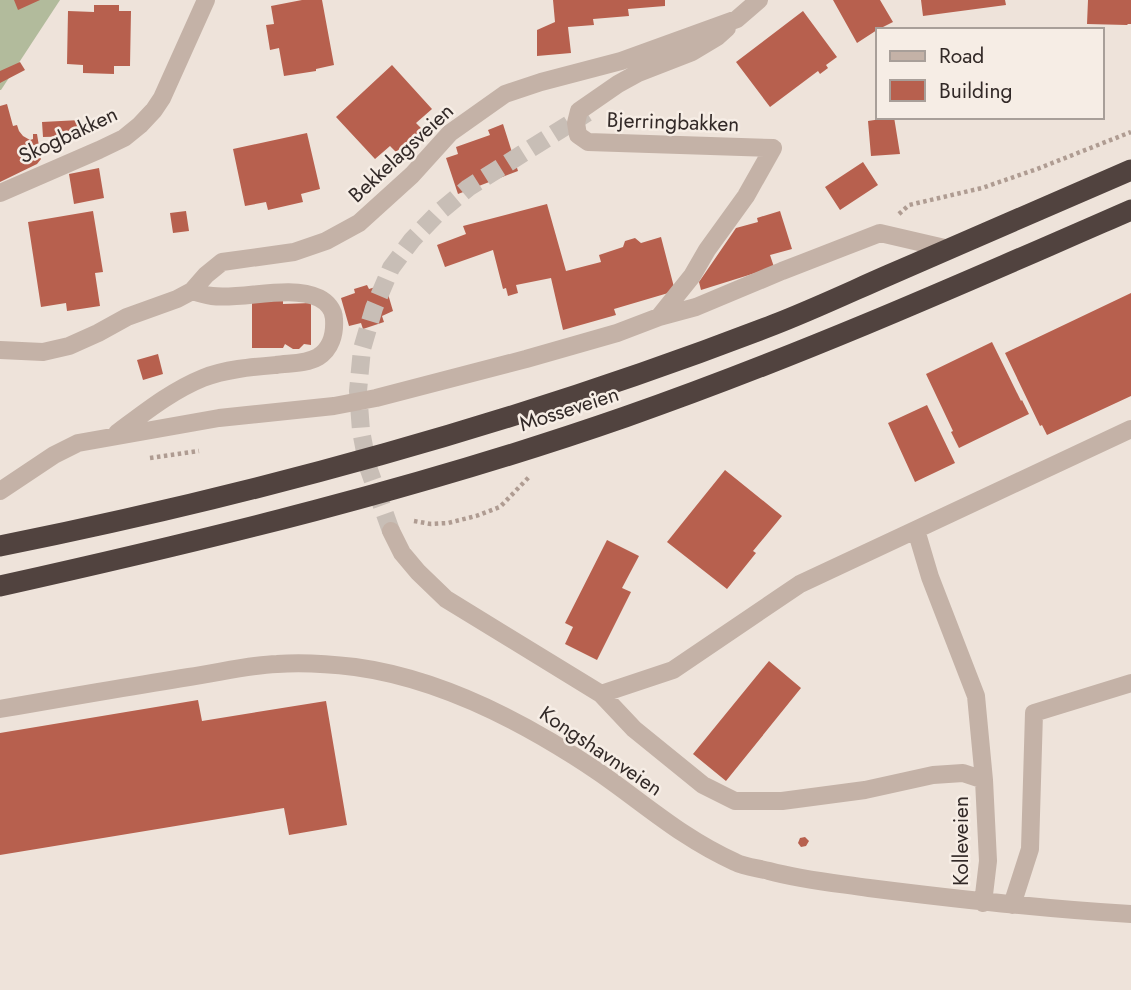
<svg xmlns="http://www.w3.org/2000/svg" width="1131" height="990" font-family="Jost,sans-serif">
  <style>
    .green { fill: #b2bb9c }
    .building { fill: #b7604e }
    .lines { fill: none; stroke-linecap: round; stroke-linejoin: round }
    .minor-tunnel { stroke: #c8beb6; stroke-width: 18; stroke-dasharray: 18 9; stroke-linecap: butt }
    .path { stroke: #af9c92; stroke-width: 4.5; stroke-dasharray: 3.5 3.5; stroke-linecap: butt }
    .minor { stroke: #c4b2a7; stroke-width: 18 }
    .highway { stroke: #51433f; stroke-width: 21 }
    .labels { text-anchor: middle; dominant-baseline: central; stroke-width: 5; stroke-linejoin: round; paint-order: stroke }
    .street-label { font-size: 21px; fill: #322927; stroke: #f6ede5 }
  </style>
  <rect width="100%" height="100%" fill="#eee3da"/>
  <path class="green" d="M 0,0 L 60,0 L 1,90 L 0,90 Z"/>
  <path class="building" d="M 14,0 L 40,0 L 18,10 Z
    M 302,0 L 322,0 L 334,65 L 316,69 L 316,71 L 284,76 L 279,48 L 270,50 L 266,25 L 274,24 L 271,6 Z
    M 553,0 L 665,0 L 665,6 L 628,9 L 629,16 L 593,19 L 594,25 L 568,27 L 571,53 L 537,56 L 537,30 L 555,22 Z
    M 833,0 L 880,0 L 893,22 L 877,30 L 857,43 Z
    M 921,0 L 1005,0 L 1006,5 L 923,16 Z
    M 1088,0 L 1131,0 L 1131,24 L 1128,24 L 1127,25 L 1087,24 Z
    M 94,5 L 119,5 L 119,11 L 131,11 L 130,66 L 114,66 L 114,74 L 83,73 L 83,65 L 67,64 L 68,11 L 94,12 Z
    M 803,11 L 837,57 L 826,65 L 828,68 L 820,74 L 818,71 L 770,107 L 736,62 Z
    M 20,62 L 25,70 L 0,83 L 0,71 Z
    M 392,65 L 432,109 L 416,123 L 422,129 L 396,152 L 390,146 L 375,159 L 336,117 Z
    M 7,104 L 13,126 L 17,125 L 19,131 L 23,136 L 30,140 L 33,139 L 33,134 L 37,134 L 41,159 L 37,164 L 0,182 L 0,106 Z
    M 894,117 L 900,154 L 871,156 L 868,121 Z
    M 80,120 L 80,136 L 43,137 L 42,122 Z
    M 503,124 L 518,171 L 458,194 L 446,158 L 458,154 L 456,147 L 490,135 L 488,130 Z
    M 307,133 L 320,189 L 301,194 L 303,202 L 268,210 L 266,202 L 245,206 L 233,149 Z
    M 863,162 L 878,185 L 840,210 L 825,187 Z
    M 99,168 L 104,198 L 74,204 L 69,174 Z
    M 547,204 L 566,271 L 601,262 L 599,255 L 623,247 L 625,241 L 635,238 L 641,243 L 661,237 L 675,291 L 614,309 L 616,315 L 563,330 L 551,278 L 516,285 L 518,293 L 508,296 L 506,288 L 503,289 L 493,250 L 445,267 L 437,245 L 466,234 L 463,226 Z
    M 93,211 L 103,272 L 95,273 L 100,306 L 67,311 L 66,303 L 41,307 L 28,222 Z
    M 186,211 L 189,231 L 173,233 L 170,213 Z
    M 780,211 L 792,249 L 770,255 L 774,267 L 701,290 L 699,282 L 736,228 L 758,222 L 757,218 Z
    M 385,284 L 393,311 L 382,316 L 384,322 L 363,329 L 361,323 L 349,326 L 341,298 L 355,293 L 354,289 L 367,285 L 369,289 Z
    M 1131,293 L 1131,396 L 1047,435 L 1042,425 L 1040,426 L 1005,353 Z
    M 252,301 L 283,301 L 283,304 L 311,303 L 311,345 L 304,344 L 299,349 L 293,349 L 285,344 L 283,348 L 252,348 Z
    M 992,342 L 1021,401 L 1022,400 L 1029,414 L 959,448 L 951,432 L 953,431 L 926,374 Z
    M 158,354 L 163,374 L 143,380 L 137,360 Z
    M 927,405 L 955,463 L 915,482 L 888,423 Z
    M 725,470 L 782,516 L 753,551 L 756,553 L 727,589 L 667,542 Z
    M 607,540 L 639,556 L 622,588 L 631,592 L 597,660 L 565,644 L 573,627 L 565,623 Z
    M 769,661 L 801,688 L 726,781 L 693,754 Z
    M 198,700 L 202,721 L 326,701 L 347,825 L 289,835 L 284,808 L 0,855 L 0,733 Z
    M 805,837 L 809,841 L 806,846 L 801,847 L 798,843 L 800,838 Z"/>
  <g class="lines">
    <path class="minor-tunnel" d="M 391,531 L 368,467 L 361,431 L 358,391 L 362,349 L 374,308 L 391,268 L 412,240 L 438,213 L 468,188 L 587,113"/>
    <path class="path" d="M 899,214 L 909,205 L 982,188 L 1037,169 L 1131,132
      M 150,458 L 199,451
      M 414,521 L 431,524 L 448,523 L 476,516 L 500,507 L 529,477"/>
    <path class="minor" d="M 0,193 L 99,150 L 124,138 L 140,125 L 154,110 L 162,98 L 206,0
      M 659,317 L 692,276 L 707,250 L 746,196 L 773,148 L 588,142 L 578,135 L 576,123 L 579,111 L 618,84 L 638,73 L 692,52 L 717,37 L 727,28
      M 0,350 L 43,352 L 69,346 L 98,333 L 127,317 L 177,299 L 192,291 L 206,275 L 222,262 L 294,252 L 326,241 L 359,223 L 412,175 L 450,133 L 505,94 L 541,82 L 621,61 L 737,19 L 759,0
      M 117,433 C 144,413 171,391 203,378 C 226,369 252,367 276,365 C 290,363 306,364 318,357 C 331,349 335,334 334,319 C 334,310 327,302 319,298 C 290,284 243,300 212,296 C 205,295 198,293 192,291
      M 0,491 L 54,455 L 78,443 L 219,418 L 334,406 L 376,398 L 526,359 L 617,333 L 659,317 L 696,307 L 782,271 L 880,233 L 949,249
      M 916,530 L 930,577 L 976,696 L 984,780 L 988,861 L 983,903
      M 391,531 L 402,553 L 418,572 L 446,599 L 601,694 L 673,670 L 800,584 L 1131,429
      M 601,694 L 634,729 L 703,785 L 735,801 L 782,801 L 865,790 L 933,775 L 963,773 L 984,780
      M 0,709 C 63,698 126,687 189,677 C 218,673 248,665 277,664 C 303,662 330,664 355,667 C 443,679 528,724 600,773 C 646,805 682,838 735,862 C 745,867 758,868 769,871 C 802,880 835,883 869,888 C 956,899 1043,909 1131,914
      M 1012,905 L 1030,849 L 1034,713 L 1131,683"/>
    <path class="highway" d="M 0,546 C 263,493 522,422 773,325 C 812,310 850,292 889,275 C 969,240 1050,205 1131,170
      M 0,586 C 211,539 421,488 625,417 C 797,357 964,283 1131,210"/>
  </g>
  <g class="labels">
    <g class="street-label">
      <text transform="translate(673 122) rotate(2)">Bjerringbakken</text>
      <text transform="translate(68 135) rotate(-25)">Skogbakken</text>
      <text transform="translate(401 153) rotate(-43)">Bekkelagsveien</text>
      <text transform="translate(569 409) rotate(-18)">Mosseveien</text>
      <text transform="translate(601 751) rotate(34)">Kongshavnveien</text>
      <text transform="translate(961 841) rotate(-90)">Kolleveien</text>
    </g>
  </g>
  <rect x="876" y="28" width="228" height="91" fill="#f6ede5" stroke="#a89f99" stroke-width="2"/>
  <rect x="890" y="51" width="35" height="10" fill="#c4b2a7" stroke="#a89f99" stroke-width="2"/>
  <text x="939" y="63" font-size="21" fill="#322927">Road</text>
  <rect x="890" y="80" width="35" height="21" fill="#b7604e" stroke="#a89f99" stroke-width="2"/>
  <text x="939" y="98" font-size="21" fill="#322927">Building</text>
</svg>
